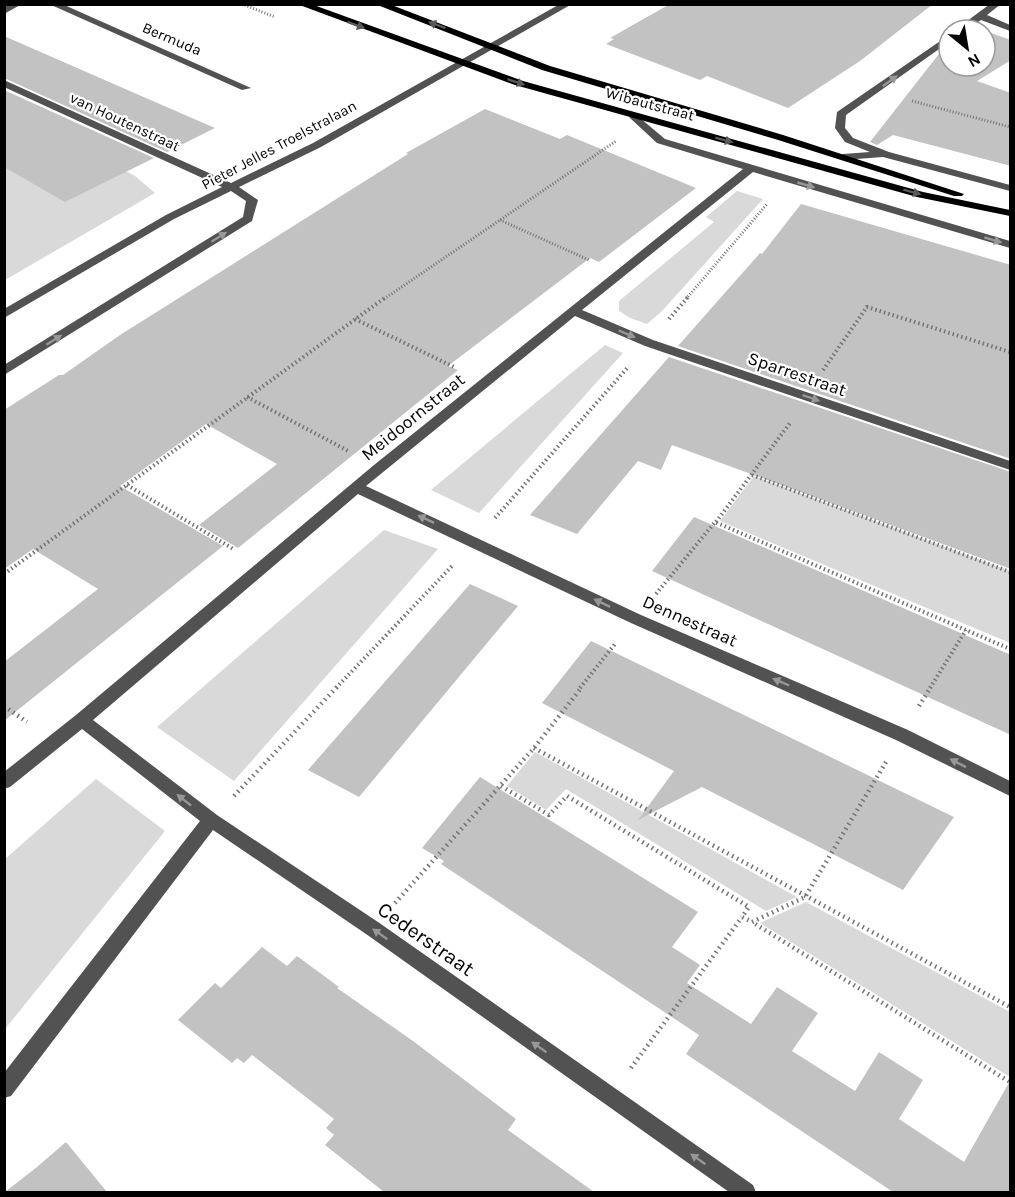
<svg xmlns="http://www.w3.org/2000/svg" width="1015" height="1197" font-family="Karla,sans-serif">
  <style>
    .green { fill: #d9d9d9 }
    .building { fill: #c2c2c2 }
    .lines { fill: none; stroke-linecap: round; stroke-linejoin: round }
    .path-far2 { stroke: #747474; stroke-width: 3; stroke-dasharray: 1 2; stroke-linecap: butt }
    .path-far1 { stroke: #747474; stroke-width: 4; stroke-dasharray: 1.5 3; stroke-linecap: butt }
    .path { stroke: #747474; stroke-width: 4.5; stroke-dasharray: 1.5 4; stroke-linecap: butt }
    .minor { fill: #525252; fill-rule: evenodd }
    .major { fill: #000; fill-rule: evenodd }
    .oneway { fill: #595959 }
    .oneway2 { fill: #979797 }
    .labels { text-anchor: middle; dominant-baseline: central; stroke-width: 4.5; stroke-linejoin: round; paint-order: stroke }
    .far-street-label { font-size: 15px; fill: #000; stroke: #fff }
    .street-label { font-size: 18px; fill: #000; stroke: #fff }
    .near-street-label { font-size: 21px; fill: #000; stroke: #fff }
  </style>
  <rect width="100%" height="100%" fill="#fff"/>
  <path class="green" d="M 4,105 L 135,176 L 155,193 L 5,280 Z
    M 737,191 L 763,199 L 662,311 L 647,324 L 630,318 L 619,311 L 619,301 L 714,222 L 706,217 Z
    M 605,345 L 623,353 L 479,513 L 431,490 Z
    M 754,476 L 1010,571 L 1010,643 L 720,521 Z
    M 384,530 L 438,549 L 234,781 L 157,727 Z
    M 535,752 L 797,897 L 766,911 L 566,789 L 546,810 L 507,786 Z
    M 96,779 L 165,831 L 5,1029 L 5,859 Z
    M 806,902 L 1010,1012 L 1010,1077 L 760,923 Z"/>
  <path class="building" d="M 670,4 L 933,4 L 860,61 L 788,108 L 707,76 L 700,80 L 606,44 L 614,39 L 610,38 Z
    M 985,31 L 1011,40 L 1011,60 L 977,81 L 1011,93 L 1011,166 L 893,135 L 877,145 L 870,142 L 942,50 L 949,45 L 949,66 L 985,66 Z
    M 4,36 L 139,95 L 215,128 L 167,152 L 4,78 Z
    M 4,90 L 154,158 L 65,202 L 4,167 Z
    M 485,109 L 560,139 L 567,135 L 696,188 L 599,262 L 590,258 L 448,366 L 458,370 L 238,548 L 199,525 L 277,464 L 206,424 L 120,486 L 223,546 L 4,721 L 4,662 L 98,589 L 33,549 L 4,569 L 4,410 L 59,375 L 63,375 L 120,335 L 408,154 L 406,153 Z
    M 801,204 L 1011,265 L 1011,459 L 678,346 L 760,253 L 762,254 Z
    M 669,357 L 1011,472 L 1011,569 L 672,445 L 661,470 L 638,461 L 577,534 L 530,515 Z
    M 694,517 L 1011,655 L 1011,735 L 652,571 Z
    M 470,584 L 518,606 L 359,797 L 308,770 Z
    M 591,641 L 781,733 L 954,817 L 903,890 L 702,787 L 638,820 L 674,771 L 542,703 Z
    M 480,777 L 698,912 L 672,947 L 700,965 L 687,983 L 751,1024 L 777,987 L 818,1013 L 792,1051 L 855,1091 L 879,1052 L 923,1080 L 899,1119 L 964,1162 L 1011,1079 L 1011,1192 L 893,1192 L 686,1054 L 699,1035 L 441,864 L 444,861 L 422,848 Z
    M 262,947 L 287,966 L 297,956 L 339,987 L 337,988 L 413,1041 L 516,1119 L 508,1130 L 594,1192 L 384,1192 L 325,1145 L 334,1135 L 326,1128 L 334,1119 L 252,1055 L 244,1063 L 237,1058 L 232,1063 L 178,1020 L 215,983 L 221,988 Z
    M 66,1142 L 107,1192 L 5,1192 L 37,1167 Z"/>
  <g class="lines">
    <path class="path-far2" d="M 242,4 L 275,17
      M 912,101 L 1010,127
      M 500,220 L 589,260
      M 384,299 L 616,141
      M 686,299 L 767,204"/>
    <path class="path-far1" d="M 355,319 L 454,367
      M 669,319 L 688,297
      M 823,370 L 867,307 L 1010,352
      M 247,397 L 350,452
      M 752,475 L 1010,572
      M 127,485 L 235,550
      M 495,518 L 629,366
      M 716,522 L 790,423
      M 4,574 L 386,297
      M 656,594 L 715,522 L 1010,649
      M 336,688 L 452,566
      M 580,688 L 615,644
      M 930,688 L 966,630"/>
    <path class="path" d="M 4,706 L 27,722
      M 919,706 L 931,687
      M 534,748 L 1010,1007
      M 886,762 L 805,897 L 752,922 L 1010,1082
      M 501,786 L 549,815 L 567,796 L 749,907 L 742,917 L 752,922
      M 234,796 L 337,687
      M 395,903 L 534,748 L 582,687
      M 631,1068 L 742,917"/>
    <path class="minor" d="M 10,4 L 22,4 L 4,14 L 4,7 Z
      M 49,4 L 62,4 L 251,88 L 242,90 Z
      M 560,4 L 572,4 L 321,147 L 239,187 L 258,200 L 252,221 L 4,375 L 4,365 L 243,217 L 246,201 L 231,191 L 174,219 L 4,318 L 4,309 L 166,215 L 222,187 L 4,87 L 4,80 L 231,183 L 313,143 Z
      M 990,4 L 1001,4 L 987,15 L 1010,25 L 1010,31 L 981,20 L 966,30 L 955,30 Z
      M 949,35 L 949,42 L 846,115 L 845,128 L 853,138 L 889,152 L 1010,185 L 1010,191 L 883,157 L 843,160 L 838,157 L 843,154 L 870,152 L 845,142 L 835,128 L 837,112 Z
      M 634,113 L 665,139 L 1010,241 L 1010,248 L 753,172 L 582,310 L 653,340 L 1010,461 L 1010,470 L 645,346 L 575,316 L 366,486 L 641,615 L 908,730 L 1010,781 L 1010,796 L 896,740 L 631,623 L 358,494 L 93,720 L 217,815 L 378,922 L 753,1185 L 756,1192 L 729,1192 L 366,934 L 213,830 L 11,1096 L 4,1098 L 4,1073 L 200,821 L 82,729 L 10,787 L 4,789 L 4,772 L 76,715 L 374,465 L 743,169 L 657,143 L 630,118 L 629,116 Z"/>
    <path class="major" d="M 297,4 L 311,4 L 523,81 L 923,192 L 1010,210 L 1010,216 L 917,197 L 515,85 Z
      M 375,4 L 389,4 L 550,66 L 783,135 L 964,194 L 962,196 L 954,196 L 775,139 L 542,70 Z"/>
  </g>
  <defs><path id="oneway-solid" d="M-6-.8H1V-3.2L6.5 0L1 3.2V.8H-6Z" transform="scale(1.5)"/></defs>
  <g class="oneway">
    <use href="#oneway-solid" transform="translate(356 25) rotate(20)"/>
    <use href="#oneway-solid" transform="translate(437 25) rotate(-160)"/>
    <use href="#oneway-solid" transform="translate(516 82) rotate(18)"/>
    <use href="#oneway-solid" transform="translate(724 140) rotate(15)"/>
    <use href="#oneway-solid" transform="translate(912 192) rotate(15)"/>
  </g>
  <g class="oneway2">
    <use href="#oneway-solid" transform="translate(890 81) rotate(-36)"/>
    <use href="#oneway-solid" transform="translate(806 185) rotate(16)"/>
    <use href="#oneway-solid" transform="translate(219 237) rotate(-32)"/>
    <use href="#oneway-solid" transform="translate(993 240) rotate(16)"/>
    <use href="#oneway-solid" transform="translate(627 334) rotate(23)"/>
    <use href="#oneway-solid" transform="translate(54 340) rotate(-32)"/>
    <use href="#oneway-solid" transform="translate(811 398) rotate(19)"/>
    <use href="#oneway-solid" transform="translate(426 519) rotate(-155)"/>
    <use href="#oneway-solid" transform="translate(602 603) rotate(-154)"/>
    <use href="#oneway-solid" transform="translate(781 682) rotate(-157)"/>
    <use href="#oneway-solid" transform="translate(958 763) rotate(-153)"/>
    <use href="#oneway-solid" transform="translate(184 800) rotate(-142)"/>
    <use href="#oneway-solid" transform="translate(380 934) rotate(-145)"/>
    <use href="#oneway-solid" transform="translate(539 1047) rotate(-145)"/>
    <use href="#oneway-solid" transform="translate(698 1159) rotate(-145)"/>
  </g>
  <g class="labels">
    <g class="far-street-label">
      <text transform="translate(172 39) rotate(23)">Bermuda</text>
      <text transform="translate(650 104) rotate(15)">Wibautstraat</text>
      <text transform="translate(125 122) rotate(25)">van Houtenstraat</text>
      <text transform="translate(279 145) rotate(-28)">Pieter Jelles Troelstralaan</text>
    </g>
    <g class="street-label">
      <text transform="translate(797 374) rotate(19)">Sparrestraat</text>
      <text transform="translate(413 417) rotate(-39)">Meidoornstraat</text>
      <text transform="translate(690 621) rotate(24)">Dennestraat</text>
    </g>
    <g class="near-street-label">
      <text transform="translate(426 939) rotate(35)">Cederstraat</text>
    </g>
  </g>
  <rect width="1015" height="1197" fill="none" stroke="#000000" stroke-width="12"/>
  <g transform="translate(967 48) rotate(150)"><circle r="28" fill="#ffffff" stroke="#999999" stroke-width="1.5"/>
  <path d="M0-4.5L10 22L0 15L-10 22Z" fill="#000000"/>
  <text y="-9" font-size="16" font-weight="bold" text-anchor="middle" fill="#000000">N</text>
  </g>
</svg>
